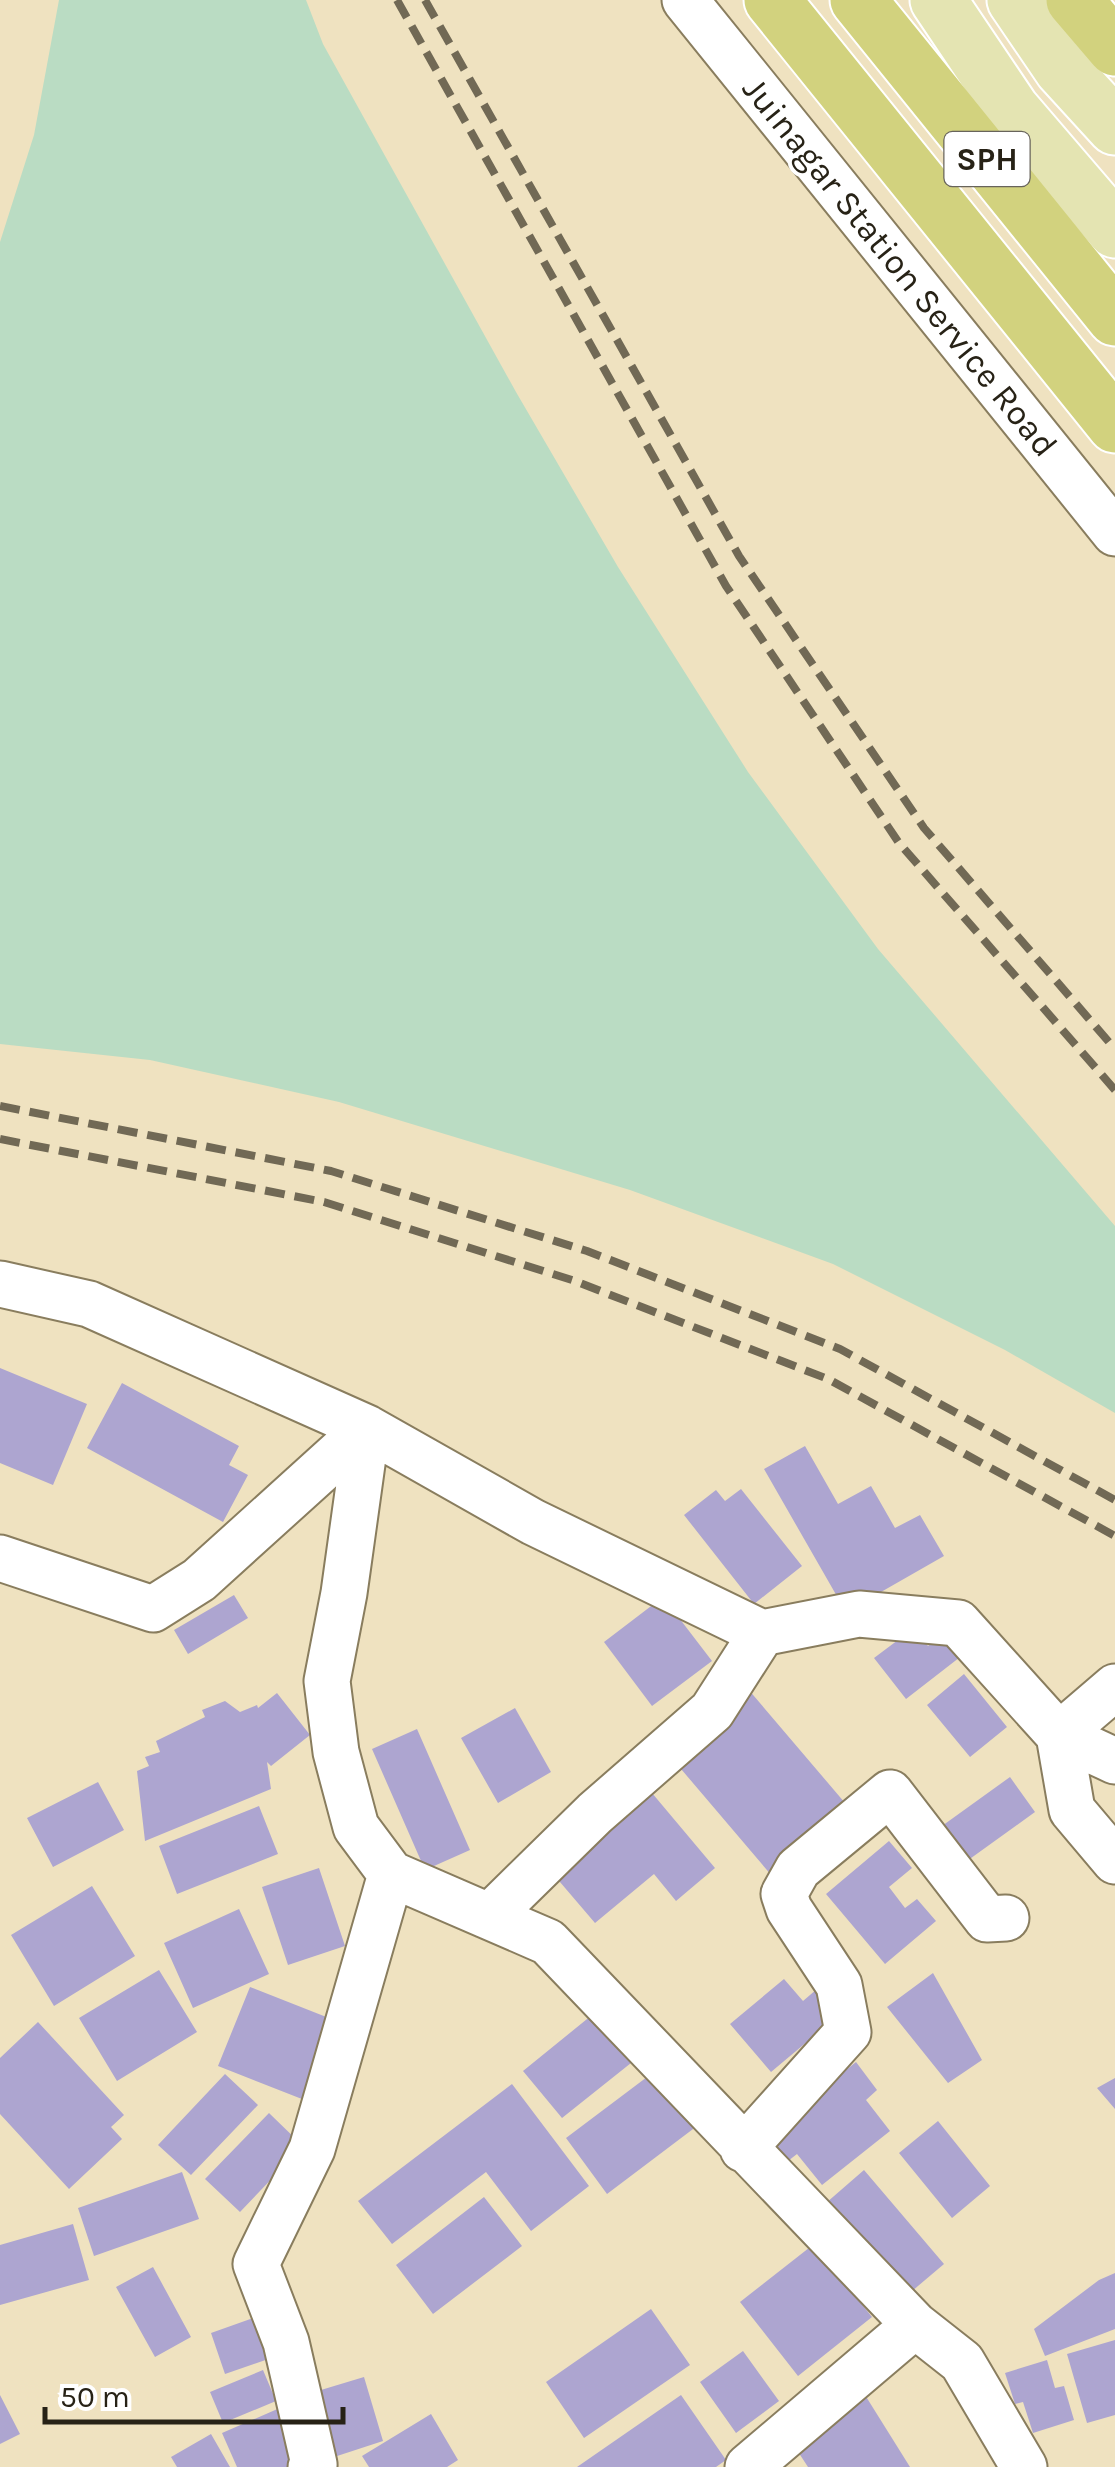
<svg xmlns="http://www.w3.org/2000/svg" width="1115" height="2467" font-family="Karla,sans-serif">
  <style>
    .green { fill: #badcc3 }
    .building { fill: #ada5d0 }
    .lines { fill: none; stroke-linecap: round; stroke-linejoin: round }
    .minor-casing { stroke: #897d5e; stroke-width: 49 }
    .major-casing { stroke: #fff; stroke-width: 59 }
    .highway-casing { stroke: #fff; stroke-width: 59 }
    .minor { stroke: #fff; stroke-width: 45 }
    .major { stroke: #e4e4b2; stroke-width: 55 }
    .highway { stroke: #d2d27e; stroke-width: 55 }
    .rail { stroke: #716955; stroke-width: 8; stroke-dasharray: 20 10; stroke-linecap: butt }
    .labels { text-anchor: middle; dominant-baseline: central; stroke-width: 8; stroke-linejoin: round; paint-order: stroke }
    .shield { fill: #fff; stroke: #68645c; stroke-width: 2.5 }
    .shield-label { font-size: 32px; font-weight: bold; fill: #272216 }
    .street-label { font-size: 35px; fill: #272216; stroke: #fff }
  </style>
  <rect width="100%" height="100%" fill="#efe2c0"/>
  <path class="green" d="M 59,0 L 306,0 L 323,44 L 516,392 L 618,567 L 748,772 L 878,949 L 1115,1226 L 1115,1413 L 1005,1350 L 833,1264 L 630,1190 L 339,1102 L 150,1060 L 0,1044 L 0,242 L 34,135 Z"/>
  <path class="building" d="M 0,1368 L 87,1404 L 53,1485 L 0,1463 Z
    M 122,1383 L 239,1446 L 229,1465 L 248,1475 L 223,1522 L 87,1448 Z
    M 805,1446 L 838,1504 L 871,1486 L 895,1528 L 920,1515 L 944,1556 L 846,1612 L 764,1469 Z
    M 741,1489 L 802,1566 L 754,1604 L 684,1515 L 716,1490 L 725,1501 Z
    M 234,1595 L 248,1618 L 188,1654 L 174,1630 Z
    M 663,1597 L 712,1661 L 652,1706 L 604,1642 Z
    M 914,1628 L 928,1646 L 946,1631 L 964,1654 L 906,1699 L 874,1658 Z
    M 964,1674 L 1007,1727 L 970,1757 L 927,1705 Z
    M 748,1689 L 851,1810 L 772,1876 L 670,1756 Z
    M 277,1693 L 310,1735 L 271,1766 L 267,1762 L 271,1789 L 145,1841 L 137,1771 L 149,1766 L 145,1757 L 160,1752 L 156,1741 L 205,1717 L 202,1710 L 225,1701 L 240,1712 L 257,1705 L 258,1708 Z
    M 515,1708 L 551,1772 L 498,1803 L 461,1738 Z
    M 417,1729 L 470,1850 L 425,1870 L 372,1749 Z
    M 1010,1777 L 1035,1812 L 960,1866 L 935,1831 Z
    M 98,1782 L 124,1830 L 53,1867 L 27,1818 Z
    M 652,1793 L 715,1868 L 676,1901 L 654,1874 L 595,1923 L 554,1875 Z
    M 259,1806 L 278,1854 L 177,1894 L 159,1846 Z
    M 889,1841 L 912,1868 L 889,1887 L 905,1908 L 917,1899 L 936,1921 L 885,1964 L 826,1894 Z
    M 319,1868 L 345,1946 L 288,1965 L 262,1887 Z
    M 92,1886 L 135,1956 L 54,2006 L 11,1935 Z
    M 239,1909 L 269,1974 L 193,2008 L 164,1943 Z
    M 159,1970 L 197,2032 L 117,2081 L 79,2018 Z
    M 933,1973 L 982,2060 L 948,2083 L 887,2007 Z
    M 784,1979 L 803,2001 L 817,1989 L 839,2015 L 771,2072 L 730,2024 Z
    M 250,1987 L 339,2022 L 307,2101 L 218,2066 Z
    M 592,2015 L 631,2063 L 562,2118 L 523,2071 Z
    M 38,2022 L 124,2115 L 111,2127 L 122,2139 L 69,2189 L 0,2114 L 0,2058 Z
    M 856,2062 L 877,2090 L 866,2100 L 890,2131 L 822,2185 L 797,2154 L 788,2161 L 766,2134 Z
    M 659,2068 L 701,2123 L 607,2194 L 566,2138 Z
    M 225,2074 L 258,2105 L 191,2175 L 158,2145 Z
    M 1115,2078 L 1115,2109 L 1097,2088 Z
    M 512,2084 L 589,2186 L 531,2231 L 486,2172 L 392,2244 L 358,2201 Z
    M 269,2113 L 303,2146 L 240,2212 L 205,2179 Z
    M 938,2121 L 990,2186 L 952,2218 L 899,2153 Z
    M 864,2170 L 944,2264 L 905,2297 L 826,2203 Z
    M 182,2172 L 199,2219 L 94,2256 L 78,2208 Z
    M 484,2197 L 522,2246 L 433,2314 L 396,2265 Z
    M 73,2224 L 89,2280 L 0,2305 L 0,2245 Z
    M 814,2244 L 872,2317 L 798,2376 L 740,2302 Z
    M 153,2267 L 191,2337 L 155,2357 L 116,2287 Z
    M 1115,2273 L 1115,2329 L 1045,2356 L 1034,2329 L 1099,2280 Z
    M 651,2309 L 690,2365 L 584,2438 L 546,2382 Z
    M 262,2315 L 277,2356 L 225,2374 L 211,2333 Z
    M 1115,2340 L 1115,2415 L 1087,2423 L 1067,2354 Z
    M 743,2351 L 779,2401 L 736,2433 L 700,2382 Z
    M 1047,2360 L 1055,2388 L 1064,2386 L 1074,2420 L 1033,2433 L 1023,2402 L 1015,2404 L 1005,2373 Z
    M 263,2370 L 276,2401 L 223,2423 L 210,2392 Z
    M 364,2377 L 383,2441 L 331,2458 L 311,2393 Z
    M 0,2395 L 20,2434 L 0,2444 Z
    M 681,2395 L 726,2460 L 716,2467 L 577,2467 Z
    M 865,2395 L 910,2467 L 808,2467 L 789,2438 Z
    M 282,2407 L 305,2459 L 287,2467 L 237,2467 L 222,2433 Z
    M 431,2414 L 458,2460 L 447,2467 L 369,2467 L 362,2456 Z
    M 211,2434 L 230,2467 L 177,2467 L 171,2457 Z"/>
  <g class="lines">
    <g class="minor-casing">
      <path id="minor" d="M 685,0 L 1115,533
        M 0,1284 L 89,1304 L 367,1428 L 533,1522 L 762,1633 L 859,1614 L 958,1623 L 1059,1735 L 1115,1761
        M 367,1428 L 344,1593 L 327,1681 L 336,1752 L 356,1827 L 391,1874 L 548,1942 L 915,2325 L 962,2362 L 1024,2467
        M 0,1558 L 153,1609 L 199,1580 L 367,1428
        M 1059,1735 L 1072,1810 L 1115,1861
        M 1059,1735 L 1115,1687
        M 491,1915 L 595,1813 L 712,1711 L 762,1633
        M 743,2149 L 848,2032 L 839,1985 L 789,1909 L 784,1894 L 798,1869 L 890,1793 L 987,1919 L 1006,1918
        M 311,2467 L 314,2464 L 286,2342 L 256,2264 L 312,2149 L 391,1874
        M 748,2467 L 915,2325"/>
    </g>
    <g class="major-casing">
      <path id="major" d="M 938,0 L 1012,110 L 1115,230
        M 1015,0 L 1062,69 L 1115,127"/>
    </g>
    <g class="highway-casing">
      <path id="highway" d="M 772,0 L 1115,425
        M 858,0 L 1115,318
        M 1074,0 L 1115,48"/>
    </g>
    <use href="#minor" class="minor"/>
    <use href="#major" class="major"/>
    <use href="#highway" class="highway"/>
    <path class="rail" d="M 397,0 L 726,586 L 899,843 L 1115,1090
      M 425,0 L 739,556 L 924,828 L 1115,1049
      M 0,1106 L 331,1171 L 587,1251 L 840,1349 L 1115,1500
      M 0,1139 L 324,1202 L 572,1280 L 828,1379 L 1115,1536"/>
  </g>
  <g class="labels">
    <rect class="shield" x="944.5" y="132" width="85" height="54" rx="8"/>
    <g class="shield-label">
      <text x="987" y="159">SPH</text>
    </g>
    <g class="street-label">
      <text transform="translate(900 267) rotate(51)">Juinagar Station Service Road</text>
    </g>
  </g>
  <path d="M45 2407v15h298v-15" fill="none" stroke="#272216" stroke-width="5"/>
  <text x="60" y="2407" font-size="30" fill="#272216" stroke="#ffffff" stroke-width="8" paint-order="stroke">50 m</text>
</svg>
